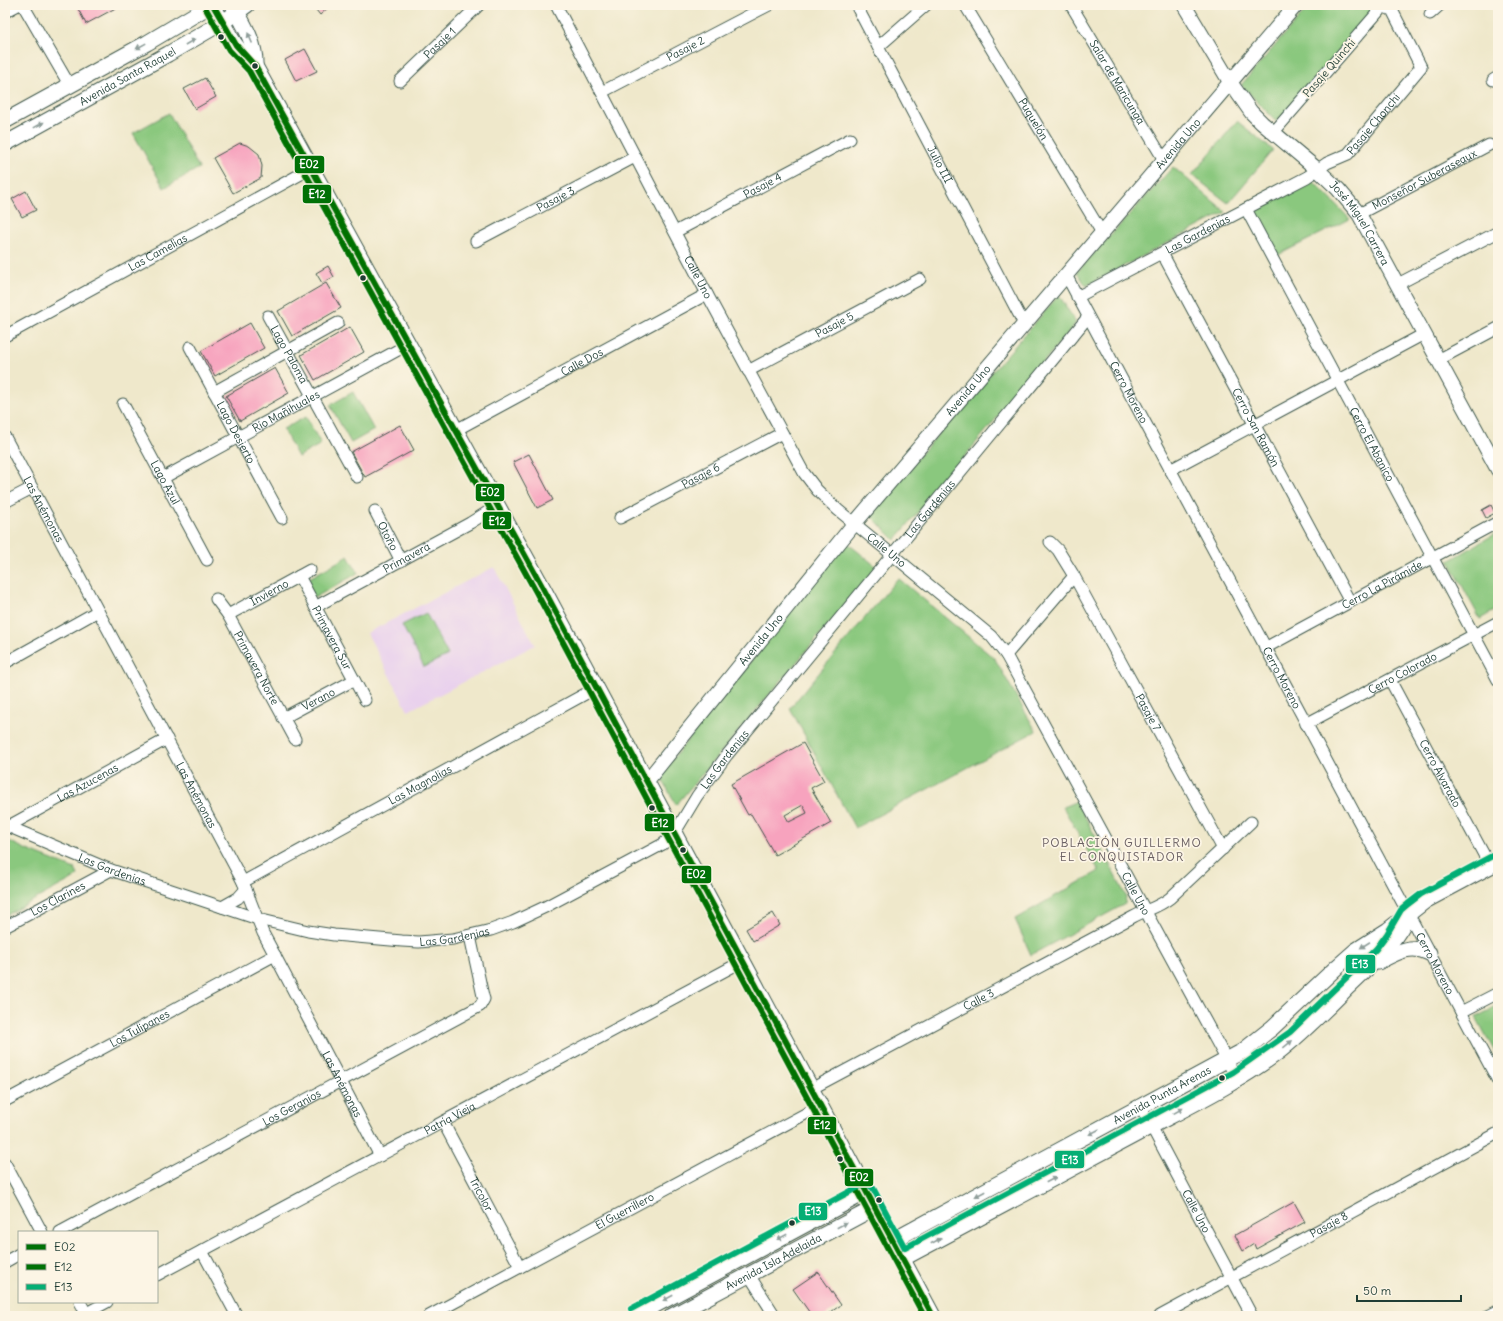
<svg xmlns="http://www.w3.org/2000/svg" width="1503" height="1321" font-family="Delius,sans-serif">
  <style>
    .built { fill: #e9d1ed }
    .green { fill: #8ac87e; stroke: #548259 }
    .building { fill: #f7a3be; fill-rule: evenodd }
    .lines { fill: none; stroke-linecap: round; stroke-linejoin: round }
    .minor-casing { stroke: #3e574b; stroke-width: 13 }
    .tertiary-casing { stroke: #3e574b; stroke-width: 16 }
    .secondary-casing { stroke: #3e574b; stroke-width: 17 }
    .minor { stroke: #fff; stroke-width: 11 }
    .tertiary { stroke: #fff; stroke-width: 14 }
    .secondary { stroke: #fff; stroke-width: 15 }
    .bus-1-casing { stroke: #fcf5e5; stroke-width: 9 }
    .bus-2-casing { stroke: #fcf5e5; stroke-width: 9 }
    .bus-3-casing { stroke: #fcf5e5; stroke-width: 9 }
    .bus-1 { stroke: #007106; stroke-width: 6 }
    .bus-2 { stroke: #007106; stroke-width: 6 }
    .bus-3 { stroke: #05ae74; stroke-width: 6 }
    .oneway { fill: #8f9e9a }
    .bus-dot { fill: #1f3d34; stroke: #fcf5e5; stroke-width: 1.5 }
    .labels { text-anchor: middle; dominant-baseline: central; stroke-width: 3.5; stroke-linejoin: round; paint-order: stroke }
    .street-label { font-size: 11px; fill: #1f3d34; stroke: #fcf5e5 }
    .neighbourhood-label { font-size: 12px; letter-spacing: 1px; fill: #6b6164; stroke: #fcf5e5 }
    .line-badge { stroke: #fcf5e5; stroke-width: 1.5 }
    .badge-label { font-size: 11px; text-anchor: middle; font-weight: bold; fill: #fff }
  </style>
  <rect width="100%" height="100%" fill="#fcf5e5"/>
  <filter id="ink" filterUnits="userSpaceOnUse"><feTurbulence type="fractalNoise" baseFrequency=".025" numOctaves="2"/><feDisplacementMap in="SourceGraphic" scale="8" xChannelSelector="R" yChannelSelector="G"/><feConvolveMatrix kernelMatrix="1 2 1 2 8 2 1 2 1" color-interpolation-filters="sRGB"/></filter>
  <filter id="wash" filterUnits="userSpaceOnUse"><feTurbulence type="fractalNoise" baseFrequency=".012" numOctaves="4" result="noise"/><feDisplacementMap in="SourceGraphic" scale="16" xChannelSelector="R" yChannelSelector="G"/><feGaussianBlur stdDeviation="0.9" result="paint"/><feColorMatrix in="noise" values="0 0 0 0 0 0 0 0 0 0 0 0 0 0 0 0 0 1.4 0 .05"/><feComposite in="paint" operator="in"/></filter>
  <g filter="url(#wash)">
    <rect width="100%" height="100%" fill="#efe8cb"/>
    <path class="built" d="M 494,567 L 535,645 L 408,711 L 367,633 Z"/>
    <path class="green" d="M 1310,5 L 1376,5 L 1377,7 L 1277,122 L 1241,85 Z
      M 169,113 L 199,168 L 164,188 L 133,133 Z
      M 1237,121 L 1273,150 L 1228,203 L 1192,175 Z
      M 1173,167 L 1226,212 L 1086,286 L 1077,272 Z
      M 1309,181 L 1313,181 L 1350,219 L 1276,256 L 1254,215 L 1255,210 Z
      M 1059,295 L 1076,323 L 895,540 L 869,514 Z
      M 353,392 L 374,430 L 351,443 L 330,405 Z
      M 306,417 L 321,444 L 298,457 L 283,429 Z
      M 1498,532 L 1498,609 L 1480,619 L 1449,561 Z
      M 846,542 L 877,567 L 676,805 L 660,775 Z
      M 348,556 L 358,573 L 314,598 L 304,581 Z
      M 898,578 L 995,659 L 1036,731 L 855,828 L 790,708 Z
      M 426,613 L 448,655 L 424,667 L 402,625 Z
      M 1077,801 L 1126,896 L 1125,904 L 1031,955 L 1015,919 L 1099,871 L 1063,807 Z
      M 5,839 L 27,850 L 75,869 L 78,875 L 74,878 L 5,916 Z
      M 1498,1006 L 1498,1058 L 1476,1017 Z"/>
    <g id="blocks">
      <path class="building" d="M 76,5 L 121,5 L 86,24 Z
        M 312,5 L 331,5 L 320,15 Z
        M 305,49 L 317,71 L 296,81 L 285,60 Z
        M 205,78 L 216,97 L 195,109 L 184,89 Z
        M 240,143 L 249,146 L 259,154 L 262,166 L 261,178 L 233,193 L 213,158 Z
        M 26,191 L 36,210 L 22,217 L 12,199 Z
        M 328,266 L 334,277 L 322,283 L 316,273 Z
        M 326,283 L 341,308 L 292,336 L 278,311 Z
        M 250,323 L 264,348 L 215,376 L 201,351 Z
        M 350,327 L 364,352 L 315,380 L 301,355 Z
        M 275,368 L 289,393 L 240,421 L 226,396 Z
        M 400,425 L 414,450 L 365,477 L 351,452 Z
        M 529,454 L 553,500 L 537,508 L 513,462 Z
        M 1491,505 L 1495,513 L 1486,518 L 1482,510 Z
        M 803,743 L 824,781 L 811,788 L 831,823 L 775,855 L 751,814 L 748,815 L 731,784 ZM 803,805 L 807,813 L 789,822 L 785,815 Z
        M 773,913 L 780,925 L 753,941 L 746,929 Z
        M 1294,1202 L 1305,1222 L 1256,1249 L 1254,1244 L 1243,1251 L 1235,1235 Z
        M 818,1272 L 841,1305 L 825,1316 L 812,1316 L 793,1289 Z"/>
    </g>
  </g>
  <g filter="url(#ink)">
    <use href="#blocks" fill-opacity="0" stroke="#3e574b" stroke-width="1"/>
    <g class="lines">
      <g class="minor-casing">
        <g id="minor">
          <path d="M 23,5 L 70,86"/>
          <path id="s1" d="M 556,5 L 707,294 L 804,473 L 817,490 L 838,510 L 991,636 L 1006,655 L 1237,1079"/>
          <path id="s2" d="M 856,5 L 1024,324"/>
          <path id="s3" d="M 965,5 L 1102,233"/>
          <path id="s4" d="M 1071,5 L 1164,160"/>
          <path d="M 5,12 L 18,5"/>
          <path d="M 1430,14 L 1440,5"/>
          <path d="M 878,47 L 926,5"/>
          <path d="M 1493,80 L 1498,77"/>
          <path id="s5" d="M 400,81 L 479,5"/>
          <path id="s6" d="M 602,92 L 769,5"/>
          <path id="s7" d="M 1246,209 L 1498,680"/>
          <path id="s8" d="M 1359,214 L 1489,145"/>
          <path id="s9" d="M 675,232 L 850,139"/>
          <path id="s10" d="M 476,241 L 635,157"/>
          <path id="s11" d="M 1162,253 L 1350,602"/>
          <path id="s12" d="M 1066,275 L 1498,1081"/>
          <path d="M 1398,284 L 1498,232"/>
          <path id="s13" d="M 1077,297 L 1307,177 L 1327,163 L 1348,154 L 1421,67 L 1392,10 L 1384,7 L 1379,11 L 1273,133"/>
          <path id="s14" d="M 268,316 L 357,477"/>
          <path id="s15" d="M 5,336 L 310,169"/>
          <path id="s16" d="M 190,347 L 282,518"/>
          <path d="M 1438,360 L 1498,328"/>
          <path id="s17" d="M 748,371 L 920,279"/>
          <path d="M 214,392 L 338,323"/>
          <path id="s18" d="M 123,404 L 207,560"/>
          <path id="s19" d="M 456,430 L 707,294"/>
          <path id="s20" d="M 5,437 L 243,882 L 263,933 L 270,946 L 380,1156"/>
          <path d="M 1170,470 L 1424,334"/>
          <path id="s21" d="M 163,478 L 409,344"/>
          <path d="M 5,502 L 32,488"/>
          <path id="s22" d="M 375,511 L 401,561"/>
          <path id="s23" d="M 620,518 L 782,433"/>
          <path id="s24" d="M 1050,542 L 1058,550 L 1074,576 L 1223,849"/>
          <path id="s25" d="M 299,576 L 365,700"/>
          <path id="s26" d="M 216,599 L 228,615 L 295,739"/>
          <path id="s27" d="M 315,607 L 470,523 L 497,506"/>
          <path id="s28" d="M 228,615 L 310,570"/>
          <path id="s29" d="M 1265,648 L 1498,522"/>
          <path d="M 1006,655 L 1074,576"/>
          <path d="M 5,663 L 98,611"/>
          <path id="s30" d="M 1390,680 L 1490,866"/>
          <path id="s31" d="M 283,718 L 354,680"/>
          <path id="s32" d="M 1306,724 L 1498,622"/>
          <path id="s33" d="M 5,825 L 111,870 L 258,919 L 308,931 L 334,935 L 402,941 L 419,942 L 453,939 L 491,930 L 513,922 L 545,907 L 663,844 L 674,834 L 697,796 L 727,755 L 1088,317"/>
          <path id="s34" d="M 7,827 L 167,739"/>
          <path id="s35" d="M 243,882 L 596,688"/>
          <path d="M 222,907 L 238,898 L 246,889"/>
          <path id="s36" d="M 5,927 L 111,870"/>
          <path d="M 1461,1012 L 1498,993"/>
          <path id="s37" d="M 811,1089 L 1133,917 C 1146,910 1159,907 1170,898 L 1251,822"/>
          <path id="s38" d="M 5,1101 L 275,955"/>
          <path id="s39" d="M 1141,1107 L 1252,1316"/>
          <path id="s40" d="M 443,1122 L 520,1267"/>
          <path d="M 5,1163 L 42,1232"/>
          <path id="s41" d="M 60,1232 L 480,1006 L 484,999 L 483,996 L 470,936"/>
          <path d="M 202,1251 L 237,1316"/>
          <path d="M 5,1262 L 19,1254"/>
          <path id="s42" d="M 157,1275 L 743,961"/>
          <path d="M 749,1275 L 775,1316"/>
          <path d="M 80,1302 L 86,1313"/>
          <path d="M 81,1316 L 107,1302"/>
          <path id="s43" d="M 429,1316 L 820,1106"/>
          <path id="s44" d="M 1160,1316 L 1498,1133"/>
          <path d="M 1488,1316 L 1498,1311"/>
        </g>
      </g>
      <g class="tertiary-casing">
        <g id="tertiary">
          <path id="s45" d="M 1184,5 L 1230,82 L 1251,112 L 1262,123 L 1318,170 L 1338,189 L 1359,214 L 1498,470"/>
          <path id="s46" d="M 646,782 L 854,524 L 1296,5"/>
        </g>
      </g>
      <g class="secondary-casing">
        <g id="secondary">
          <path d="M 213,5 C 225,27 235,50 255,66 L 543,588 L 933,1316"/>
          <path d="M 233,5 C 244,25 256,43 255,66"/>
          <path d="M 5,121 L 147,43 L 211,5"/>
          <path id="s47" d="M 5,144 L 168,54 L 223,22 L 247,5"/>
          <path d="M 1378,962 C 1395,953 1411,943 1429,953"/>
          <path id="s48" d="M 892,1241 L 1243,1051 L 1272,1028 L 1338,966 L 1355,951 L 1388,930 L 1425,901 L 1498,862"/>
          <path d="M 902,1259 C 979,1218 1056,1177 1133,1136 C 1181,1110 1233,1086 1277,1053 C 1303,1033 1326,1009 1349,986 C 1370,966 1391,947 1405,921"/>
          <path d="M 635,1316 L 866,1192"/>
          <path id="s49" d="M 672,1316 L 874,1208"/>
        </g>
      </g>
      <use href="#minor" class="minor"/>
      <use href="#tertiary" class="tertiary"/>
      <use href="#secondary" class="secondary"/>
      <g class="bus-1-casing">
        <path id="bus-1" d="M 213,5 L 236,45 L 255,66 L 543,588 L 933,1316"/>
      </g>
      <g class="bus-2-casing">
        <path id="bus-2" d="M 206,9 L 229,50 L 249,71 L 536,592 L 924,1316"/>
      </g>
      <g class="bus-3-casing">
        <path id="bus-3" d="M 631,1309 L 864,1184 L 869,1185 L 873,1188 L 905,1248 L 1233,1072 L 1290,1032 L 1376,949 L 1387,934 L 1401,910 L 1408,904 L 1421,894 L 1494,855"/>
      </g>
      <use href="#bus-1" class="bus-1"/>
      <use href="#bus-2" class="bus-2"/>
      <use href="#bus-3" class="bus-3"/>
    </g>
    <defs><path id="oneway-solid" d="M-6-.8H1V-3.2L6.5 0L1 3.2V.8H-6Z"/></defs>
    <g class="oneway">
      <use href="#oneway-solid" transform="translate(250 38) rotate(-113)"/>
      <use href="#oneway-solid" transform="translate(190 42) rotate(-30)"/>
      <use href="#oneway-solid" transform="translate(141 46) rotate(151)"/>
      <use href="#oneway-solid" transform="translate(39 125) rotate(-29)"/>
      <use href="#oneway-solid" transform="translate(1365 945) rotate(147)"/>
      <use href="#oneway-solid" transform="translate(1288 1044) rotate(-39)"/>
      <use href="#oneway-solid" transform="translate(1178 1111) rotate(-29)"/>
      <use href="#oneway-solid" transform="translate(1094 1132) rotate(152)"/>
      <use href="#oneway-solid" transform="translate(1051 1180) rotate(-28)"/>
      <use href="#oneway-solid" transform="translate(980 1194) rotate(152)"/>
      <use href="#oneway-solid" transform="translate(842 1225) rotate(-28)"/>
      <use href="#oneway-solid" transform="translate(782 1237) rotate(152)"/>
      <use href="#oneway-solid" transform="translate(936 1241) rotate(-28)"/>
      <use href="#oneway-solid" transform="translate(668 1298) rotate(152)"/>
    </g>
  </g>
  <g class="bus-dot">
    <circle cx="221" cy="37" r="3.5"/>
    <circle cx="255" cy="66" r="3.5"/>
    <circle cx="363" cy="278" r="3.5"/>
    <circle cx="652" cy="808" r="3.5"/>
    <circle cx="683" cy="850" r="3.5"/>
    <circle cx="1222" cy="1078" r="3.5"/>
    <circle cx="840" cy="1159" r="3.5"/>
    <circle cx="879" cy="1200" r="3.5"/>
    <circle cx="792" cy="1223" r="3.5"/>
  </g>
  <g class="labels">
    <g class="street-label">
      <text stroke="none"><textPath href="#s5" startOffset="55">Pasaje 1</textPath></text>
      <text stroke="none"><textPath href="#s6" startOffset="94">Pasaje 2</textPath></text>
      <text transform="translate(1329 68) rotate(-49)">Pasaje Quinchi</text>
      <text stroke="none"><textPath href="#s47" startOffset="140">Avenida Santa Raquel</textPath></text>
      <text stroke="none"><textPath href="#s4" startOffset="90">Salar de Maricunga</textPath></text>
      <text stroke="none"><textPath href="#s3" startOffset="133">Puquelón</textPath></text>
      <text stroke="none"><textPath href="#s13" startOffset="346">Pasaje Chonchi</textPath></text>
      <text stroke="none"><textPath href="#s46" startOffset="831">Avenida Uno</textPath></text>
      <text stroke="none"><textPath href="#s2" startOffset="180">Julio III</textPath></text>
      <text stroke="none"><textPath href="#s8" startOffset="74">Monseñor Suberaseaux</textPath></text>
      <text stroke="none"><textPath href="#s9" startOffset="99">Pasaje 4</textPath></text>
      <text stroke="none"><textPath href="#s10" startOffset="90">Pasaje 3</textPath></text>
      <text stroke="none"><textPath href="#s45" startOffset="283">José Miguel Carrera</textPath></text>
      <text stroke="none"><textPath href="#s13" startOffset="136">Las Gardenias</textPath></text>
      <text stroke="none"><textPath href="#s15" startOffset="174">Las Camelias</textPath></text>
      <text stroke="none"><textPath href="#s1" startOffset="307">Calle Uno</textPath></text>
      <text stroke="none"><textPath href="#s17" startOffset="98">Pasaje 5</textPath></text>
      <text stroke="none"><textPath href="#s14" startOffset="44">Lago Paloma</textPath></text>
      <text stroke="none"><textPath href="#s19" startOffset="143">Calle Dos</textPath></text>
      <text stroke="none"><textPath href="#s46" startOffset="507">Avenida Uno</textPath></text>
      <text stroke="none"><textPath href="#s12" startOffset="133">Cerro Moreno</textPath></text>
      <text stroke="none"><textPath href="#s21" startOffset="140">Río Mañihuales</textPath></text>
      <text stroke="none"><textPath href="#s11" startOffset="198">Cerro San Ramón</textPath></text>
      <text stroke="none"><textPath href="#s16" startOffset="97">Lago Desierto</textPath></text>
      <text stroke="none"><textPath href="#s7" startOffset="267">Cerro El Abanico</textPath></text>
      <text stroke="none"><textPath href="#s23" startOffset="91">Pasaje 6</textPath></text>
      <text stroke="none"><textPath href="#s18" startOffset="89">Lago Azul</textPath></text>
      <text stroke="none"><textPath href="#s20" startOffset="82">Las Anémonas</textPath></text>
      <text stroke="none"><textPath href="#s33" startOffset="1128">Las Gardenias</textPath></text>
      <text stroke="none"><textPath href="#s22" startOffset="28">Otoño</textPath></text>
      <text stroke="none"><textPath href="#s1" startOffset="643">Calle Uno</textPath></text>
      <text stroke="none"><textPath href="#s27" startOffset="104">Primavera</textPath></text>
      <text stroke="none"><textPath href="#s29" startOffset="133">Cerro La Pirámide</textPath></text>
      <text stroke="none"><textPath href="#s28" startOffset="47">Invierno</textPath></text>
      <text stroke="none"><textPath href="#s25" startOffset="70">Primavera Sur</textPath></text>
      <text stroke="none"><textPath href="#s46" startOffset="183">Avenida Uno</textPath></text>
      <text stroke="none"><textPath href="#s26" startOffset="80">Primavera Norte</textPath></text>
      <text stroke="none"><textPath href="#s32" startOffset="109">Cerro Colorado</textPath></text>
      <text stroke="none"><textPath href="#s12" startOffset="457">Cerro Moreno</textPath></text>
      <text stroke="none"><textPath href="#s31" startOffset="40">Verano</textPath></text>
      <text stroke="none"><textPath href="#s24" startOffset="197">Pasaje 7</textPath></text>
      <text stroke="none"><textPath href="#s33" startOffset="804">Las Gardenias</textPath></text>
      <text stroke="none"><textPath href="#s30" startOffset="106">Cerro Alvarado</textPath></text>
      <text stroke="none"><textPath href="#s34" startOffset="92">Las Azucenas</textPath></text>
      <text stroke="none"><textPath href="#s35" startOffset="202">Las Magnolias</textPath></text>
      <text stroke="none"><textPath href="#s20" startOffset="406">Las Anémonas</textPath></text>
      <text stroke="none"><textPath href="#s33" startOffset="116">Las Gardenias</textPath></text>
      <text stroke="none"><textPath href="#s1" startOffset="1074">Calle Uno</textPath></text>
      <text stroke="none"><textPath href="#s36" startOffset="60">Los Clarines</textPath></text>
      <text stroke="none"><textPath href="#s33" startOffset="469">Las Gardenias</textPath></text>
      <text stroke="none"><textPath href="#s12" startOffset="781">Cerro Moreno</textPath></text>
      <text stroke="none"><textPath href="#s37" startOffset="190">Calle 3</textPath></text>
      <text stroke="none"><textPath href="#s38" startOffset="153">Los Tulipanes</textPath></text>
      <text stroke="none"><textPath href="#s20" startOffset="730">Las Anémonas</textPath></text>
      <text stroke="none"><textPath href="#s48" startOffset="307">Avenida Punta Arenas</textPath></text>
      <text stroke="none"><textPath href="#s41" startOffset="263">Los Geranios</textPath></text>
      <text stroke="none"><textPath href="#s42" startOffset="332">Patria Vieja</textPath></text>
      <text stroke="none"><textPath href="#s40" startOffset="82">Tricolor</textPath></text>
      <text stroke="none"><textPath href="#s43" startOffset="222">El Guerrillero</textPath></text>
      <text stroke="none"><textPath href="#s39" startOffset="118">Calle Uno</textPath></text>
      <text stroke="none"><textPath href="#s44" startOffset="192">Pasaje 8</textPath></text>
      <text stroke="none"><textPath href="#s49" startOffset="115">Avenida Isla Adelaida</textPath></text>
    </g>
    <g class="neighbourhood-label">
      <text x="1122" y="842">POBLACIÓN GUILLERMO<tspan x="1122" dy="14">EL CONQUISTADOR</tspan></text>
    </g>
  </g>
  <g class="line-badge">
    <rect x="294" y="155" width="31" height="19" rx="4" fill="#007106"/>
    <rect x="302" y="184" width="30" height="20" rx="4" fill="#007106"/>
    <rect x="475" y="483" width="30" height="19" rx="4" fill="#007106"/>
    <rect x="482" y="511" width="30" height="19" rx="4" fill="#007106"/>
    <rect x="644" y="813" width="31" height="19" rx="4" fill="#007106"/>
    <rect x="681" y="865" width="31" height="19" rx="4" fill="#007106"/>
    <rect x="1345" y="954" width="31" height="20" rx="4" fill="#05ae74"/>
    <rect x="807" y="1116" width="30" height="19" rx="4" fill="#007106"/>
    <rect x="1054" y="1150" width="31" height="19" rx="4" fill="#05ae74"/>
    <rect x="844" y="1168" width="30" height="19" rx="4" fill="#007106"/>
    <rect x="798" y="1202" width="30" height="19" rx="4" fill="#05ae74"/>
  </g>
  <g class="badge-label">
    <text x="309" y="168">E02</text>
    <text x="317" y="198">E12</text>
    <text x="490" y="496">E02</text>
    <text x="497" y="525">E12</text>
    <text x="660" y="827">E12</text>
    <text x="696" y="878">E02</text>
    <text x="1360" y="968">E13</text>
    <text x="822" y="1129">E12</text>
    <text x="1070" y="1164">E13</text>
    <text x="859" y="1181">E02</text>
    <text x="813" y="1215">E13</text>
  </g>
  <rect width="1503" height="1321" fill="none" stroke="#fcf5e5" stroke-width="20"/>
  <rect x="18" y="1231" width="140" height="72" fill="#fcf5e5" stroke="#a4ab9e"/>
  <rect x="26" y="1244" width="20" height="6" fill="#007106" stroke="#a4ab9e"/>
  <text x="54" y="1251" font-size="12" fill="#1f3d34">E02</text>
  <rect x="26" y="1264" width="20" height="6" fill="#007106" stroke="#a4ab9e"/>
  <text x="54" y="1271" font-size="12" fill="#1f3d34">E12</text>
  <rect x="26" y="1284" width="20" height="6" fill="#05ae74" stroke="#a4ab9e"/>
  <text x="54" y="1291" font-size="12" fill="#1f3d34">E13</text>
  <path d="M1357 1295v6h104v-6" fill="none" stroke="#1f3d34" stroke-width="2"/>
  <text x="1363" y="1295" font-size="12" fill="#1f3d34" stroke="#fcf5e5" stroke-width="3" paint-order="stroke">50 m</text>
</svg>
